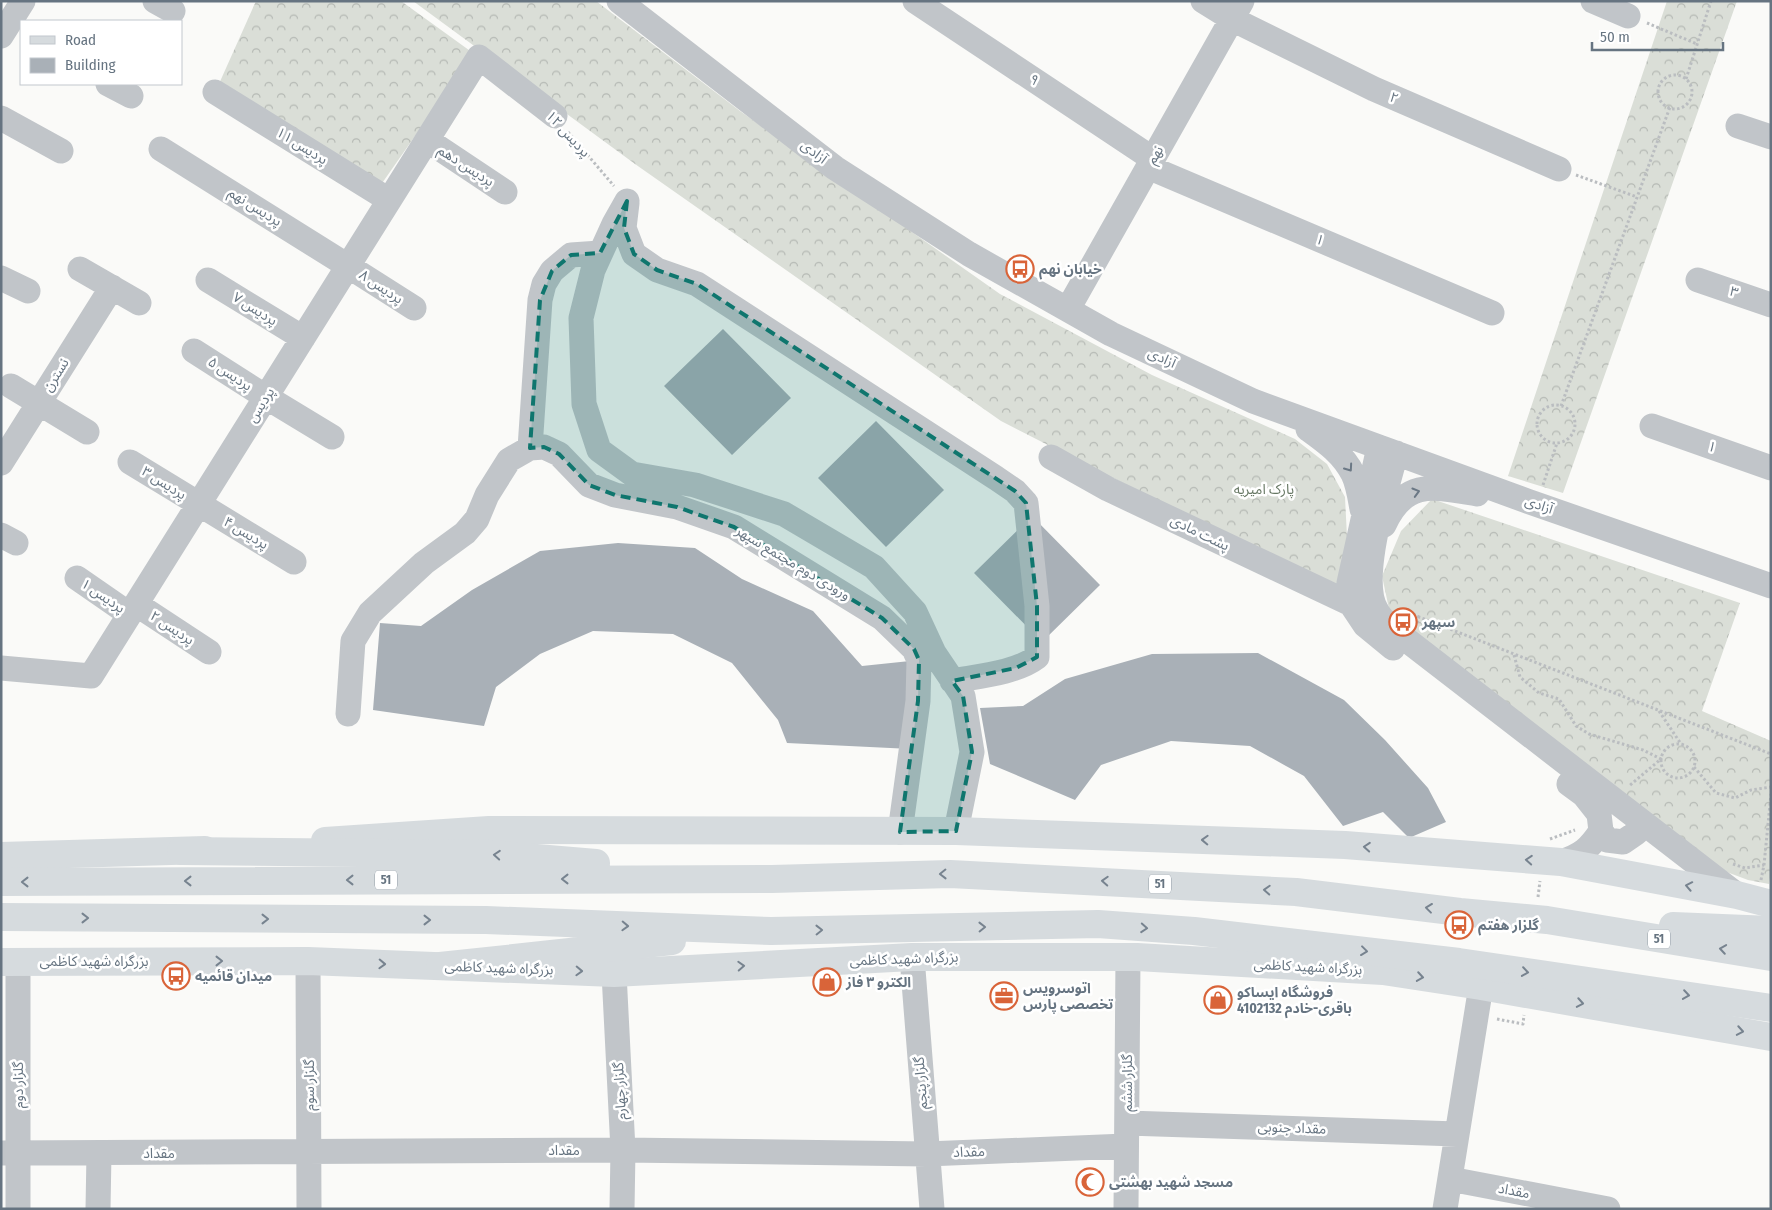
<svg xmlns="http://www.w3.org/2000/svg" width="1772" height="1210" font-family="'Fira Sans Condensed','Noto Sans Arabic',sans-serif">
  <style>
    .forest { fill: url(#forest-crowns) }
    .building { fill: #a9b0b7 }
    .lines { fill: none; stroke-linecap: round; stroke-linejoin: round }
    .path { stroke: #babdc0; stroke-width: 3; stroke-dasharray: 2.5 2.5; stroke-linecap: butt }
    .minor { stroke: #c1c5c9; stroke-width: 25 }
    .major { stroke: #d6dbde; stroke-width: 28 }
    .highway { stroke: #d6dbde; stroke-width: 28 }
    .oneway { stroke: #6b7885 }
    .oneway2 { stroke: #77838f }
    .marked { fill: #0f766e; fill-opacity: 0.2; stroke: #0f766e; stroke-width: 4; stroke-dasharray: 10 6; stroke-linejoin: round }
    .labels { text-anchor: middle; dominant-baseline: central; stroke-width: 5; stroke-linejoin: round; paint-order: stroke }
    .shield { fill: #fff; stroke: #949ea7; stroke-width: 1 }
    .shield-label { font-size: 12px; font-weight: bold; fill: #667481 }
    .street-label { font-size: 14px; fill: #667481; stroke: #fff }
    .poi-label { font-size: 14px; font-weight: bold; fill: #667481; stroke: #fff; text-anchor: start }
    .park-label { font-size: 14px; fill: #687965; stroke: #fff }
  </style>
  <defs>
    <pattern id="forest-crowns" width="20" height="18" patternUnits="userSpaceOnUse" patternTransform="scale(1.25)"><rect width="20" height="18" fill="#daded7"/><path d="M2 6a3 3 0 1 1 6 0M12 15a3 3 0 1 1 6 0" fill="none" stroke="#b5b9b4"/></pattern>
  </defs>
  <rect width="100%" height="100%" fill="#fafaf8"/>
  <path class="forest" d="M 256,1 L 401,1 L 473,53 L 378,189 L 218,86 Z
    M 413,1 L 596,1 L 740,111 L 1000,294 L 1152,375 L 1295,439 L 1327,464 L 1345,497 L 1347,537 L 1341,591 L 1097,470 L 1001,421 L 635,164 Z
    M 1667,1 L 1737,1 L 1563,493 L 1508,476 Z
    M 1432,499 L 1740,603 L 1702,711 L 1771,741 L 1771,871 L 1769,884 L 1748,880 L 1724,871 L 1391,618 L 1382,576 L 1401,531 Z"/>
  <path class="building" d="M 723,329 L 791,398 L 732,455 L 664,386 Z
    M 876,421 L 944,490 L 886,547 L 818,478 Z
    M 1032,516 L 1100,585 L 1042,642 L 974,573 Z
    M 618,543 L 695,548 L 742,579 L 813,611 L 862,666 L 910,661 L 911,749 L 787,743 L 778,720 L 732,663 L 673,634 L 593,631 L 540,654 L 496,687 L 484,726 L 373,710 L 380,623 L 421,626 L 472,590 L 540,551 Z
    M 1258,653 L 1344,700 L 1385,740 L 1428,788 L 1446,822 L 1409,838 L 1383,812 L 1343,826 L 1304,776 L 1250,746 L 1171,741 L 1101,765 L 1075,800 L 990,764 L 980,708 L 1023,706 L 1065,679 L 1152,654 Z"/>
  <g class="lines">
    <path class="path" d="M 1647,23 L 1697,44
      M1658 92a17 17 0 1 1 34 0a17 17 0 1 1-34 0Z
      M 1686,79 L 1711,1
      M 568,132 L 614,186
      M 1576,175 L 1637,197
      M1537 424a19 19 0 1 1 38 0a19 19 0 1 1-38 0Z
      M 1561,406 L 1670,107
      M 1543,485 L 1557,443
      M 1404,609 L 1419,617
      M 1417,623 L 1419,617 L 1771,754
      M 1514,655 L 1520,677 L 1539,693 L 1559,699 L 1576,726 L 1589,734 L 1643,750 L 1661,759 L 1629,786
      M 1659,711 L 1681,744
      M1661 761a17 17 0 1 1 34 0a17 17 0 1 1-34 0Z
      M 1694,767 L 1716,793 L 1735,798 L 1751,790 L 1771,787
      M 1550,839 L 1575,830
      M 1733,864 L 1745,868 L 1764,865
      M 1761,880 L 1764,865 L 1771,794
      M 1538,897 L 1540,881
      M 1497,1019 L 1523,1024 L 1524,1015"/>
    <path class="minor" d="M 155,1 L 173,11
      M 619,1 L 835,168 L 969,254 L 1111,334 L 1253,401 L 1527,501 L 1771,586
      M 915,1 L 1153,159
      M 1203,1 L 1232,19 L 1374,89 L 1559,169
      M 1593,1 L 1628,16
      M 1,36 L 23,1
      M 108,84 L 131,96
      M 215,92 L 389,200
      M 1,118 L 61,151
      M 1738,126 L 1771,137
      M 427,140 L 505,192
      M 161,149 L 348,266 L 414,308
      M 1148,167 L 1492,313
      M 627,201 L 614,224 L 593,270 L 581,318 L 584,404 L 599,450 L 632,474 L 695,485 L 784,514 L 874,567 L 915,612 L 934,653 L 963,696 L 972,752 L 956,831
      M 627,203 L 624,228 L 634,254 L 657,270 L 697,284 L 996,478 L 1015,491 L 1026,503 L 1037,606 L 1037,657 C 1016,673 979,676 952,681
      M 80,269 L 139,303
      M 1,278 L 28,291
      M 208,280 L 303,338
      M 1698,280 L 1771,305
      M 1068,309 L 1242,1
      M 194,351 L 266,397 L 332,437
      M 11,386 L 87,432
      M 1652,426 L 1771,468
      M 1308,429 C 1326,442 1343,454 1353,474 C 1358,484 1360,498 1362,509
      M 1379,447 L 1349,583 L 1351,604 L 1365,625 L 1393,648
      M 530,448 L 540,300 L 544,284 L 552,271 L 571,255 L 600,253
      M 1396,453 C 1387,489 1357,580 1377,611 C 1381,619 1389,625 1395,631 L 1737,895
      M 1051,457 L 1108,489 L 1351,604 L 1365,604
      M 130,462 L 294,562
      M 1,463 L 112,287
      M 1384,525 C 1405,478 1435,487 1477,494
      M 1,535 L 16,543
      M 77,578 L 129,614
      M 136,604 L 209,652
      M 1,668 L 91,676 L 479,57 L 555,116
      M 348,714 L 353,641 L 370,613 L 424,563 L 465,533 L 477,519 L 487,495 L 509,460 L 530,448 L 544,447 L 559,454 L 589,485 L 615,495 L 677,507 L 734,527 L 882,618 L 914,649 L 919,660 L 918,701 L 900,832
      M 1569,784 L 1584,795 L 1599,814 L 1601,831 L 1607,840 L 1623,842 L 1636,833 L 1640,821
      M 1561,862 C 1582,855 1589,849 1601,831
      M 912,957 L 932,1209
      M 308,961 L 309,1209
      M 614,973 L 623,1150 L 622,1209
      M 1127,1123 L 1457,1134
      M 1,1153 L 623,1150 L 927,1154 L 1126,1146
      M 1450,1179 L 1608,1209
      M 18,1209 L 18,962
      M 98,1209 L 99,1153
      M 1126,1209 L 1128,957
      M 1445,1209 L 1481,986"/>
    <path class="major" d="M 325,841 L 489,830 L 956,831 L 1345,845 L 1561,862 L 1737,895 L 1771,904
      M 1,856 L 205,850
      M 1,962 L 308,961 L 614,973 L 912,957 L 1137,957 L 1383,971 L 1481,986 L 1771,1037"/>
    <path class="highway" d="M 181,851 L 491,854 L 596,863
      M 1,882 L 772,879 L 950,874 L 1296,892 L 1460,912 L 1547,920 L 1771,957
      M 1,917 L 486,920 L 771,931 L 1098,924 L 1194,931 L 1459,962 L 1771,1008
      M 1673,926 L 1771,930
      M 440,966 L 672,941"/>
  </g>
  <defs><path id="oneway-chevron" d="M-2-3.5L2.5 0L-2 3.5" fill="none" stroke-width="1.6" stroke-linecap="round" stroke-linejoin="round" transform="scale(1.25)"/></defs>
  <g class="oneway">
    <use href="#oneway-chevron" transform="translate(1349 468) rotate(55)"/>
    <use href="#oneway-chevron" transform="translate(1416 492) rotate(-16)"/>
  </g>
  <g class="oneway2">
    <use href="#oneway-chevron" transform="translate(1205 840) rotate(-178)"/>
    <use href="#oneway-chevron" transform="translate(1367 847) rotate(-176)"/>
    <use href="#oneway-chevron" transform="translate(497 855) rotate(-176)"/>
    <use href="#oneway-chevron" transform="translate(1529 860) rotate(-176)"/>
    <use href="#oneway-chevron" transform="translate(943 874) rotate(179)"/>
    <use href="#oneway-chevron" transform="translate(565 879) rotate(180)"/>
    <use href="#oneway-chevron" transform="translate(350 880) rotate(180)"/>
    <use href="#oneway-chevron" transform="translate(188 881) rotate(180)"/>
    <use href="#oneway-chevron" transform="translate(1105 881) rotate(-177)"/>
    <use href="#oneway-chevron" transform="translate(25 882) rotate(180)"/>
    <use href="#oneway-chevron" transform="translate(1689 886) rotate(-169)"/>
    <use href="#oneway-chevron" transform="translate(1267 890) rotate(-177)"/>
    <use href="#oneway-chevron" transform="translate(1429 908) rotate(-173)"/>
    <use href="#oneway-chevron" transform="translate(85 918)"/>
    <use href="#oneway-chevron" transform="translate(265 919)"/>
    <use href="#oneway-chevron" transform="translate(427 920)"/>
    <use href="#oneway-chevron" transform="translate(625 926) rotate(2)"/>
    <use href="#oneway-chevron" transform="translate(982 927) rotate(-1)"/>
    <use href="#oneway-chevron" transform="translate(1144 928) rotate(4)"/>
    <use href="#oneway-chevron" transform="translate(819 930) rotate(-1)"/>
    <use href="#oneway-chevron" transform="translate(1723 949) rotate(-171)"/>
    <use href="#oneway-chevron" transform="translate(1364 951) rotate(7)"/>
    <use href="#oneway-chevron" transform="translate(219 961)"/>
    <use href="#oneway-chevron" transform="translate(382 964) rotate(2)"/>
    <use href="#oneway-chevron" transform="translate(741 966) rotate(-3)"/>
    <use href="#oneway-chevron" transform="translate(579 971) rotate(2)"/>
    <use href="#oneway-chevron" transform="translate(1525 972) rotate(8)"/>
    <use href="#oneway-chevron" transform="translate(1420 977) rotate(9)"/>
    <use href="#oneway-chevron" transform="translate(1686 995) rotate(8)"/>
    <use href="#oneway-chevron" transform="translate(1580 1003) rotate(10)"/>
    <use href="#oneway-chevron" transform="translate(1740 1031) rotate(10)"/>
  </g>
  <path class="marked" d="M 627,201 L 624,228 L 634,254 L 657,270 L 697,284 L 1015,491 L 1026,503 L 1037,606 L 1037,657 L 1016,668 L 952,681 L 963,696 L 972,752 L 956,831 L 900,832 L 918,701 L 919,660 L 914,649 L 882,618 L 734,527 L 677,507 L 615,495 L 589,485 L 559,454 L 544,447 L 530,448 L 540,300 L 552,271 L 571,255 L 600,253 Z"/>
  <defs>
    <g id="bus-ring" transform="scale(1.4375)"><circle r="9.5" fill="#fff" stroke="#d96439" stroke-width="1.5"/><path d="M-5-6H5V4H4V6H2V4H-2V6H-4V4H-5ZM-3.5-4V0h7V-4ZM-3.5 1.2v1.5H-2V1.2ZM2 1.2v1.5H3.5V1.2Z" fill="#d96439"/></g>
    <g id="shop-ring" transform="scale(1.4375)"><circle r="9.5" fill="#fff" stroke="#d96439" stroke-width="1.5"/><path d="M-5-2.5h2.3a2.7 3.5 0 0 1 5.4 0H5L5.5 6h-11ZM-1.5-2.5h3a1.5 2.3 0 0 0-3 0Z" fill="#d96439"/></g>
    <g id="office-ring" transform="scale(1.4375)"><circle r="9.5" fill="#fff" stroke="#d96439" stroke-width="1.5"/><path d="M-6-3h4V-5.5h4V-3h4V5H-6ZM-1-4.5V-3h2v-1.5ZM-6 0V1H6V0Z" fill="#d96439"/></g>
    <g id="mosque-ring" transform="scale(1.4375)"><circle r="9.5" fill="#fff" stroke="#d96439" stroke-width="1.5"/><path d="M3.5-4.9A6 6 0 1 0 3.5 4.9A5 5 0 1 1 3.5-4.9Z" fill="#d96439"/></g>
  </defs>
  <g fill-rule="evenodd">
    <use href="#bus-ring" x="1020" y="269"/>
    <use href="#bus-ring" x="1403" y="622"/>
    <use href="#bus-ring" x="1459" y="925"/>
    <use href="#bus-ring" x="176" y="976"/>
    <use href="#shop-ring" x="827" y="982"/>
    <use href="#office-ring" x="1004" y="996"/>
    <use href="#shop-ring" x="1218" y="1000"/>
    <use href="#mosque-ring" x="1090" y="1182"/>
  </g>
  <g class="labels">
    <g class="shield">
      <rect x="375" y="870.5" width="22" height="19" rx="4"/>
      <rect x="1149" y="874.5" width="22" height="19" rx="4"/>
      <rect x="1648" y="929.5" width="22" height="19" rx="4"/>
    </g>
    <g class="shield-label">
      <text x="386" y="880">51</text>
      <text x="1160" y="884">51</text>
      <text x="1659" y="939">51</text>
    </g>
    <g class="street-label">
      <text transform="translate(1034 80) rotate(33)">۹</text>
      <text transform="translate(1394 98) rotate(23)">۲</text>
      <text transform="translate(568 134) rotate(47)">پردیس ۱۲</text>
      <text transform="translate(302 146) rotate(32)">پردیس ۱۱</text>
      <text transform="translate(814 152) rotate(38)">آزادی</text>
      <text transform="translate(1155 155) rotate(-60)">نهم</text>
      <text transform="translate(466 166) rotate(33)">پردیس دهم</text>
      <text transform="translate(255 207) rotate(32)">پردیس نهم</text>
      <text transform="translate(1320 240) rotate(23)">۱</text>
      <text transform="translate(381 287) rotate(33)">پردیس ۸</text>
      <text transform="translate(1734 292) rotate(19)">۳</text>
      <text transform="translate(255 309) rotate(32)">پردیس ۷</text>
      <text transform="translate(1162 358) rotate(25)">آزادی</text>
      <text transform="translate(230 374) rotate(33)">پردیس ۵</text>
      <text transform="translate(56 375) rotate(-58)">نسترن</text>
      <text transform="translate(261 405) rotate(-58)">پردیس</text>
      <text transform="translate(1712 447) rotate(20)">۱</text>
      <text transform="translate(164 483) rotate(32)">پردیس ۳</text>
      <text transform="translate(1539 505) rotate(19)">آزادی</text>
      <text transform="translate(246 533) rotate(31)">پردیس ۴</text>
      <text transform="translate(1200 533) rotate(26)">پشت مادی</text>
      <text transform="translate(793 563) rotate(31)">ورودی دوم مجتمع سپهر</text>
      <text transform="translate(103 596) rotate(34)">پردیس ۱</text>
      <text transform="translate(172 628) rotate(33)">پردیس ۲</text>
      <text transform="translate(904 959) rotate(-2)">بزرگراه شهید کاظمی</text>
      <text x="94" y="961">بزرگراه شهید کاظمی</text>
      <text transform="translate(1308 967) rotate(3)">بزرگراه شهید کاظمی</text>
      <text transform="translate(499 968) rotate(2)">بزرگراه شهید کاظمی</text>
      <text transform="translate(921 1083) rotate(-94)">گلزار پنجم</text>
      <text transform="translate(1127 1083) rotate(-90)">گلزار ششم</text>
      <text transform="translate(18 1085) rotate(-90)">گلزار دوم</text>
      <text transform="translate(309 1085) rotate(-90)">گلزار سوم</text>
      <text transform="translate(620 1091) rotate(-93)">گلزار چهارم</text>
      <text transform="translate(1292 1128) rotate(2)">مقداد جنوبی</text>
      <text x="564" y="1150">مقداد</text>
      <text transform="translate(969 1152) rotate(-2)">مقداد</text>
      <text x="159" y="1153">مقداد</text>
      <text transform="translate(1514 1191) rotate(11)">مقداد</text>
    </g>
    <g class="poi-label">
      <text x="1039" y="269">خیابان نهم</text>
      <text x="1422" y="622">سپهر</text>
      <text x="1478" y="925">گلزار هفتم</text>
      <text x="195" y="976">میدان قائمیه</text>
      <text x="846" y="982">الکترو ۳ فاز</text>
      <text x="1023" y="988">اتوسرویس<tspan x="1023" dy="16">تخصصی پارس</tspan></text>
      <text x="1237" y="992">فروشگاه ایساکو<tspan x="1237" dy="16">باقری-خادم 4102132</tspan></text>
      <text x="1109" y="1182">مسجد شهید بهشتی</text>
    </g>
    <g class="park-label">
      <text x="1264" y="489">پارک امیریه</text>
    </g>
  </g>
  <rect width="1772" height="1210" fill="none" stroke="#667481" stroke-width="5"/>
  <rect x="20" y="20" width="162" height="65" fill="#ffffff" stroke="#c2c7cd"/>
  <rect x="30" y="36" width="25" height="8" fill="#d6dbde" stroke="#c2c7cd"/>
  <text x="65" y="45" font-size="15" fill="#667481">Road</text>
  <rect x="30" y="58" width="25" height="15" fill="#a9b0b7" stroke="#c2c7cd"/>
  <text x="65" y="70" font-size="15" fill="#667481">Building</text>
  <path d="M1592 42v8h131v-8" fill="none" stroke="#667481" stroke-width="2.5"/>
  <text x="1600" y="42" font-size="15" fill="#667481" stroke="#ffffff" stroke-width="4" paint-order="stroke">50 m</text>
</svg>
